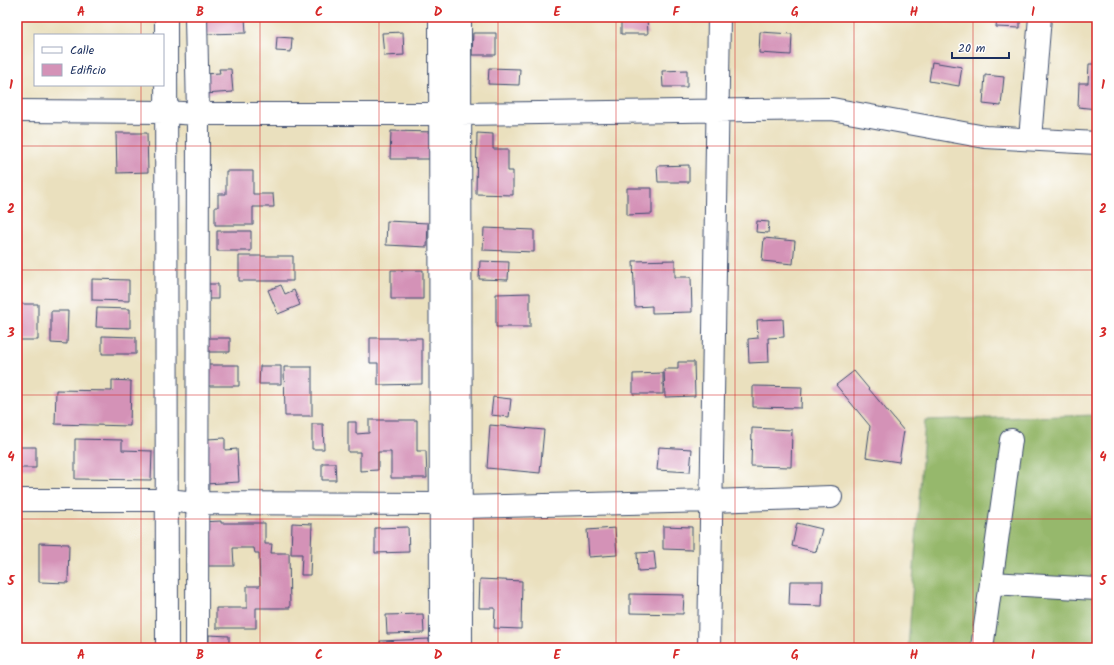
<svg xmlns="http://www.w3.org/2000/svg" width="1114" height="665" font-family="Kalam,sans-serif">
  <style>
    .forest { fill: #96b86c; stroke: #587465 }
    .building { fill: #d492b7 }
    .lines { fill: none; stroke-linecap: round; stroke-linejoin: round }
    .minor-casing { stroke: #3a4a6c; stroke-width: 24 }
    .minor { stroke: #fff; stroke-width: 22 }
    .grid { fill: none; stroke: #d62828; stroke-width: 1; stroke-opacity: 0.55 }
    .neatline { fill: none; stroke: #d62828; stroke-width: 1.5 }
    .grid-label { font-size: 13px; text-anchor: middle; font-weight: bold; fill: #d62828 }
  </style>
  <rect width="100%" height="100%" fill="#fff"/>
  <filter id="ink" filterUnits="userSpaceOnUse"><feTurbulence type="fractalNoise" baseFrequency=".025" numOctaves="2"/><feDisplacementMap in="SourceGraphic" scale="8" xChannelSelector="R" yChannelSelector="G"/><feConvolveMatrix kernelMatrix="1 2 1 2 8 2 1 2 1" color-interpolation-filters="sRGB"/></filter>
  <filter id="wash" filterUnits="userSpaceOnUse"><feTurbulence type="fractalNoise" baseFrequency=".012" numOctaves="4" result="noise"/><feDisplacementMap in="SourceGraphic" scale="16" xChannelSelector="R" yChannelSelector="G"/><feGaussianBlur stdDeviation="0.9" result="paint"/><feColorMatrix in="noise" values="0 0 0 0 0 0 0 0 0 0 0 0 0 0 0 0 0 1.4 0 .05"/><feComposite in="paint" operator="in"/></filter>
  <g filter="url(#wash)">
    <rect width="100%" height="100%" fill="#eae0be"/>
    <path class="forest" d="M 1097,415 L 1097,595 L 1095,648 L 908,648 L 925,420 Z"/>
    <g id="blocks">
      <path class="building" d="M 204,17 L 245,17 L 246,33 L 205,34 Z
        M 621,17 L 647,17 L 648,34 L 621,34 Z
        M 997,17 L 1020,17 L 1020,28 L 996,27 Z
        M 403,32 L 404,55 L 384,56 L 382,33 Z
        M 760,32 L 792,34 L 791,55 L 759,53 Z
        M 473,33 L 496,33 L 496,55 L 472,55 Z
        M 277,37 L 292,38 L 291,52 L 276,51 Z
        M 932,62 L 962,67 L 959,86 L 929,81 Z
        M 1089,64 L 1097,64 L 1097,109 L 1078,107 L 1079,83 L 1088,83 Z
        M 489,68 L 520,69 L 519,85 L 488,84 Z
        M 219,69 L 231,69 L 233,92 L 204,94 L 203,74 L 220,73 Z
        M 687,70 L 687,87 L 663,87 L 662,71 Z
        M 985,75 L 1004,77 L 1001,106 L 983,104 Z
        M 391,131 L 436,132 L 436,159 L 390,159 Z
        M 116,133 L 147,133 L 148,172 L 117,173 Z
        M 477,133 L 493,134 L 493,149 L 508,149 L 508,171 L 513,171 L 513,195 L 476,194 Z
        M 689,165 L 689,182 L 658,182 L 657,166 Z
        M 226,171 L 253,171 L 253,194 L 273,194 L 274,207 L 253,207 L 253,225 L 215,225 L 215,207 L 218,207 L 218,194 L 226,194 Z
        M 627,188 L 652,188 L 652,214 L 627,215 Z
        M 387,221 L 428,223 L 427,247 L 386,245 Z
        M 757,221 L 769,222 L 768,233 L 756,232 Z
        M 484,228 L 534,230 L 534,252 L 483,250 Z
        M 217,231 L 251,231 L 251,251 L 217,251 Z
        M 764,238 L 795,241 L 793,264 L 762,261 Z
        M 239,256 L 293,256 L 293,281 L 239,281 Z
        M 675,260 L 675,277 L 691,277 L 692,312 L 652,313 L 652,306 L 635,307 L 633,261 Z
        M 480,261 L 509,262 L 508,280 L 479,279 Z
        M 391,270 L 423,270 L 423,299 L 391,299 Z
        M 92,279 L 129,280 L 129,301 L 92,300 Z
        M 202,284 L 218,284 L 218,299 L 202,299 Z
        M 281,285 L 285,294 L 294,290 L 300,305 L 278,314 L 268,290 Z
        M 530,293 L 530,327 L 496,327 L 496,294 Z
        M 17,304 L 38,304 L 38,340 L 17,340 Z
        M 97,308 L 130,309 L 130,328 L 96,327 Z
        M 51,311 L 68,311 L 67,344 L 51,343 Z
        M 783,319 L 784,337 L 768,338 L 769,362 L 749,363 L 748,339 L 758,338 L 757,320 Z
        M 102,336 L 136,337 L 136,354 L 102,354 Z
        M 207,338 L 230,338 L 230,352 L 208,352 Z
        M 370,338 L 422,338 L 422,384 L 378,385 L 378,363 L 370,363 Z
        M 678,362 L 694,362 L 695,396 L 665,397 L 664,369 L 678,369 Z
        M 203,365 L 239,365 L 239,386 L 203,386 Z
        M 260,366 L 281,366 L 281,384 L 259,384 Z
        M 284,367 L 312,367 L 312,416 L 285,416 Z
        M 854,371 L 904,431 L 899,462 L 866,457 L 870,426 L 836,385 Z
        M 663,373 L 663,394 L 633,394 L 633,374 Z
        M 112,380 L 131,381 L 130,426 L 55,424 L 56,390 L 112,391 Z
        M 753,386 L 802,387 L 801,408 L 753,407 Z
        M 493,397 L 511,399 L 509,417 L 491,415 Z
        M 369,420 L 417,420 L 417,451 L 426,451 L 427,478 L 391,478 L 391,452 L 378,452 L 378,470 L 360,471 L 360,452 L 348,452 L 348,422 L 356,422 L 356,434 L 369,433 Z
        M 312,424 L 323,424 L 324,449 L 312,449 Z
        M 490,425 L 544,430 L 540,473 L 487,468 Z
        M 752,428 L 792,430 L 791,467 L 751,466 Z
        M 225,438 L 225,450 L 237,449 L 239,482 L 205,484 L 207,439 Z
        M 75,439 L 122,440 L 122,450 L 152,451 L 151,480 L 75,479 Z
        M 17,447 L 36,447 L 36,468 L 17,468 Z
        M 659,447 L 692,449 L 690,472 L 657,470 Z
        M 322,463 L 335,463 L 336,480 L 322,480 Z
        M 221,521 L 221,523 L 265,523 L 265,544 L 272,544 L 271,553 L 289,553 L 290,608 L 256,608 L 256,628 L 216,628 L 216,608 L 247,608 L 247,586 L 260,586 L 259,553 L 255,553 L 254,548 L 233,548 L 234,566 L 199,566 L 199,522 Z
        M 292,523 L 312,524 L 310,575 L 301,575 L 302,554 L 291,554 Z
        M 797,523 L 822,529 L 816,552 L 792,546 Z
        M 663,526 L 692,527 L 692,550 L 663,549 Z
        M 408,527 L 409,552 L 375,553 L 375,528 Z
        M 615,528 L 617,555 L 589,557 L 587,530 Z
        M 39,543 L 69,544 L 68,583 L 39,582 Z
        M 654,552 L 656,570 L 638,571 L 637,553 Z
        M 480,579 L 522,581 L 521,629 L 494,628 L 495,608 L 479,608 Z
        M 790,581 L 823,581 L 822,606 L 789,605 Z
        M 630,594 L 684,595 L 683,614 L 630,613 Z
        M 423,614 L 424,633 L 387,634 L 386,615 Z
        M 209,635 L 229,636 L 229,648 L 209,648 Z
        M 429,639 L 429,648 L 381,648 L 380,641 Z"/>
    </g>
  </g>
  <g filter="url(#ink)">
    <use href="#blocks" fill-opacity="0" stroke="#3a4a6c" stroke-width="1"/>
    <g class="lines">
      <g class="minor-casing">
        <path id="minor" d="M 166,17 L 167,648
          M 196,17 L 198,114 L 197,648
          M 440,17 L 441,648
          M 460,17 L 461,648
          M 17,111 L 166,112 L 198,114 L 460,114 L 832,109 L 985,137 L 1097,143
          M 1030,139 L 1040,17
          M 17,500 L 167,500 L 197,503 L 441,504 L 460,507 L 712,501 L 831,497
          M 991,583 L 1097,589
          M 709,648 L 719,17
          M 982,648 L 1011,440"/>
      </g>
      <use href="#minor" class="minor"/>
    </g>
  </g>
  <path class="grid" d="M 141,17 L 141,35M 260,17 L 260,648M 379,17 L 379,648M 498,17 L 498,648M 616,17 L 616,648M 735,17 L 735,648M 854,17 L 854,648M 973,17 L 973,648M 141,85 L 141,648M 17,146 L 1097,146M 17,270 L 1097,270M 17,395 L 1097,395M 17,519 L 1097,519"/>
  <rect width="1114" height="665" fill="none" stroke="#fff" stroke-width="44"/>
  <rect x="34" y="34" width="130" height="52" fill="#ffffff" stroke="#a4acbf"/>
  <rect x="42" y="47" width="20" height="6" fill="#ffffff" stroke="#a4acbf"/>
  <text x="70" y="54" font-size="12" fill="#1b2f5e">Calle</text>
  <rect x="42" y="64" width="20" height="12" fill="#d492b7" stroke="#a4acbf"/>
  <text x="70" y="74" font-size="12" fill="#1b2f5e">Edificio</text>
  <path d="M952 52v6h57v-6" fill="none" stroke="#1b2f5e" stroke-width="2"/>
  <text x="958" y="52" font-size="12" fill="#1b2f5e" stroke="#ffffff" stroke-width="3" paint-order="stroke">20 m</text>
  <rect x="22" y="22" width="1070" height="621" class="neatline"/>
  <g class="grid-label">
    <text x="81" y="16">A</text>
    <text x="200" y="16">B</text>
    <text x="319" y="16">C</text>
    <text x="438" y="16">D</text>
    <text x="557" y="16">E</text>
    <text x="676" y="16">F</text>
    <text x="795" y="16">G</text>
    <text x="914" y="16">H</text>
    <text x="1033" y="16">I</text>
    <text x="11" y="89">1</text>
    <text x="1103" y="89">1</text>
    <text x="11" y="213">2</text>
    <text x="1103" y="213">2</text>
    <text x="11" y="337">3</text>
    <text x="1103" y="337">3</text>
    <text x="11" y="461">4</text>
    <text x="1103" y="461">4</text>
    <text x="11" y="585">5</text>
    <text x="1103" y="585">5</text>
    <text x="81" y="659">A</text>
    <text x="200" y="659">B</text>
    <text x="319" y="659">C</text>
    <text x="438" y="659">D</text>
    <text x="557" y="659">E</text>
    <text x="676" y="659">F</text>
    <text x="795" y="659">G</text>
    <text x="914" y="659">H</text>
    <text x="1033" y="659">I</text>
  </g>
</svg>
